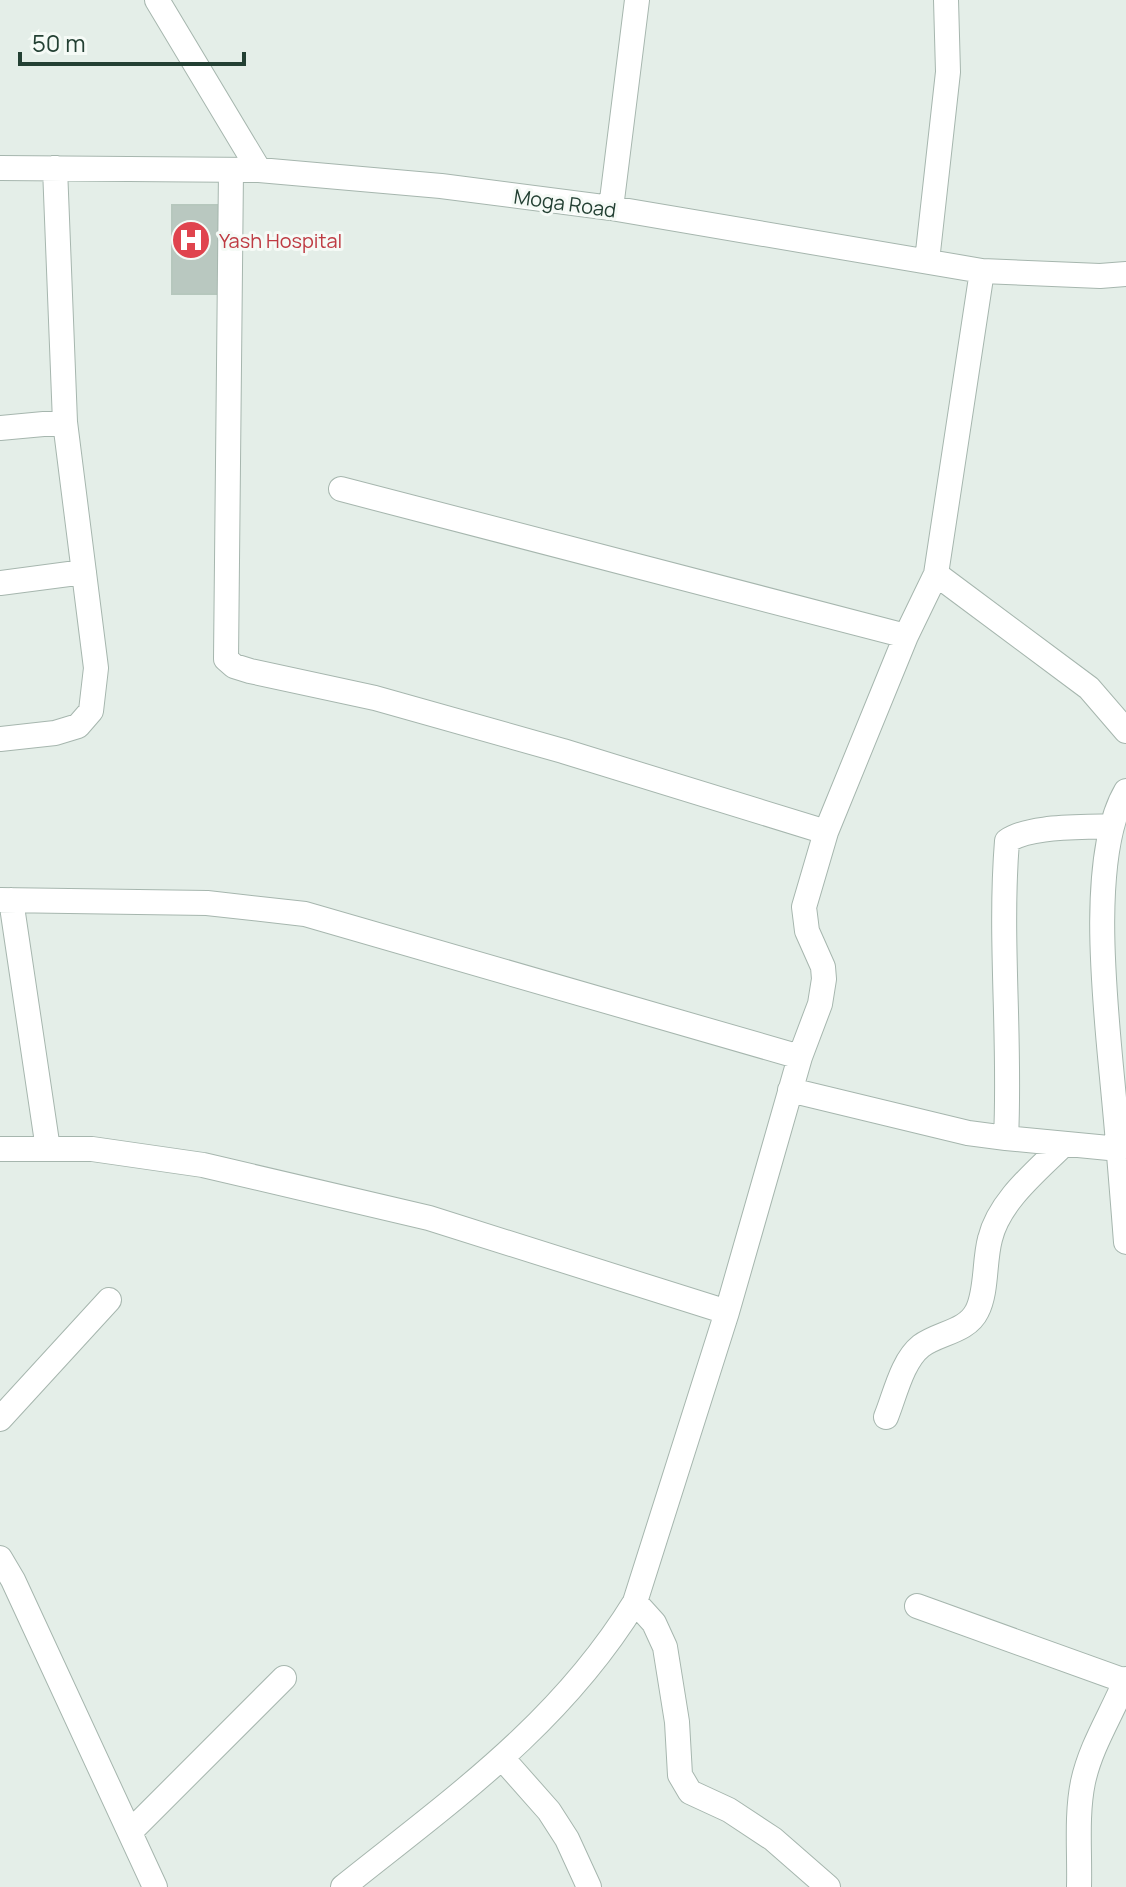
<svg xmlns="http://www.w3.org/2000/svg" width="1126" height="1887" font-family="Manrope,sans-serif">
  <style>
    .building { fill: #b9c8c0; stroke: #b6c7bd; stroke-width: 2 }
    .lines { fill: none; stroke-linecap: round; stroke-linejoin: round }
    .minor-casing { stroke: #a6b6ae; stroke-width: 26 }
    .minor { stroke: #fff; stroke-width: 24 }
    .labels { text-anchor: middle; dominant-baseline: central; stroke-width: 6; stroke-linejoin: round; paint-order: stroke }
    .street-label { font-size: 20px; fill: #234033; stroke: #f5faf6 }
    .health-label { font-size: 20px; fill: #be3a42; stroke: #f5faf6; text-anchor: start }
  </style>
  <rect width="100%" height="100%" fill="#e4eee8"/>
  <path class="building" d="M 172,205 L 218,205 L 218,294 L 172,294 Z"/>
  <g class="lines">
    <g class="minor-casing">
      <path id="minor" d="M 157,0 L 259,170
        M 0,168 L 259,170 L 441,186 L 611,208 L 982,271 L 1100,276 L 1126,274
        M 55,168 L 65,422
        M 231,170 L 226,659 L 234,666 L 250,671 L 375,698 L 563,751 L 826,832
        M 611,208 L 637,0
        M 927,261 L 948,72 L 946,0
        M 0,428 L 65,422 L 96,668 L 91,711 L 78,726 L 55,733 L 0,739
        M 341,489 L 906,636
        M 936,574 L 1089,688 L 1126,731
        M 0,583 L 84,572
        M 1126,791 C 1087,857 1106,1011 1113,1088 C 1118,1139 1122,1190 1126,1242
        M 0,900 L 207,903 L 305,914 L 800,1057 L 820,1004 L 824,979 L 823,967 L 807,931 L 804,907 L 826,832 L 906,636 L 936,574 L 982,271
        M 11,900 L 48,1149
        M 790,1090 L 968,1133 L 1006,1138 C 1011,1039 999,940 1007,841 C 1031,825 1081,828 1110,826
        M 1006,1138 L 1119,1149
        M 0,1149 L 92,1149 L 203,1165 L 429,1218 L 727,1312
        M 886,1417 C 895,1395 902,1361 921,1346 C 938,1333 967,1332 977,1311 C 987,1292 984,1261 990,1239 C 999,1201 1037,1171 1064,1144
        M 0,1419 L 109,1300
        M 0,1558 L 13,1580 L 155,1887
        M 635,1602 L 654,1623 L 665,1647 L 677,1722 L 680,1775 L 690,1792 L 729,1810 L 773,1839 L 828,1887
        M 917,1606 L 1125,1681
        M 503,1759 L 549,1811 L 567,1839 L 589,1887
        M 130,1832 L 284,1678
        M 343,1887 C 453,1799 560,1724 635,1602 L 727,1312 L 800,1057
        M 1079,1887 C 1080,1853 1076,1816 1083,1782 C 1091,1745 1112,1714 1126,1679"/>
    </g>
    <use href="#minor" class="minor"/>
  </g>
  <defs>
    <g id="hospital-disc" transform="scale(2)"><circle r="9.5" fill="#e0444e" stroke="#f5faf6"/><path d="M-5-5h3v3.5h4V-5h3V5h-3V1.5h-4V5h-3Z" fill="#fff"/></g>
  </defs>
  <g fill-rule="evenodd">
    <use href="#hospital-disc" x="191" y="240"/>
  </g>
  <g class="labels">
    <g class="street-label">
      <text transform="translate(565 203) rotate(8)">Moga Road</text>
    </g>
    <g class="health-label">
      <text x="219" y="240">Yash Hospital</text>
    </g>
  </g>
  <path d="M20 52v12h224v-12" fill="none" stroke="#234033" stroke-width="4"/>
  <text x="32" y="52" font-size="24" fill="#234033" stroke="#f5faf6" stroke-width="6" paint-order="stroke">50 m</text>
</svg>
